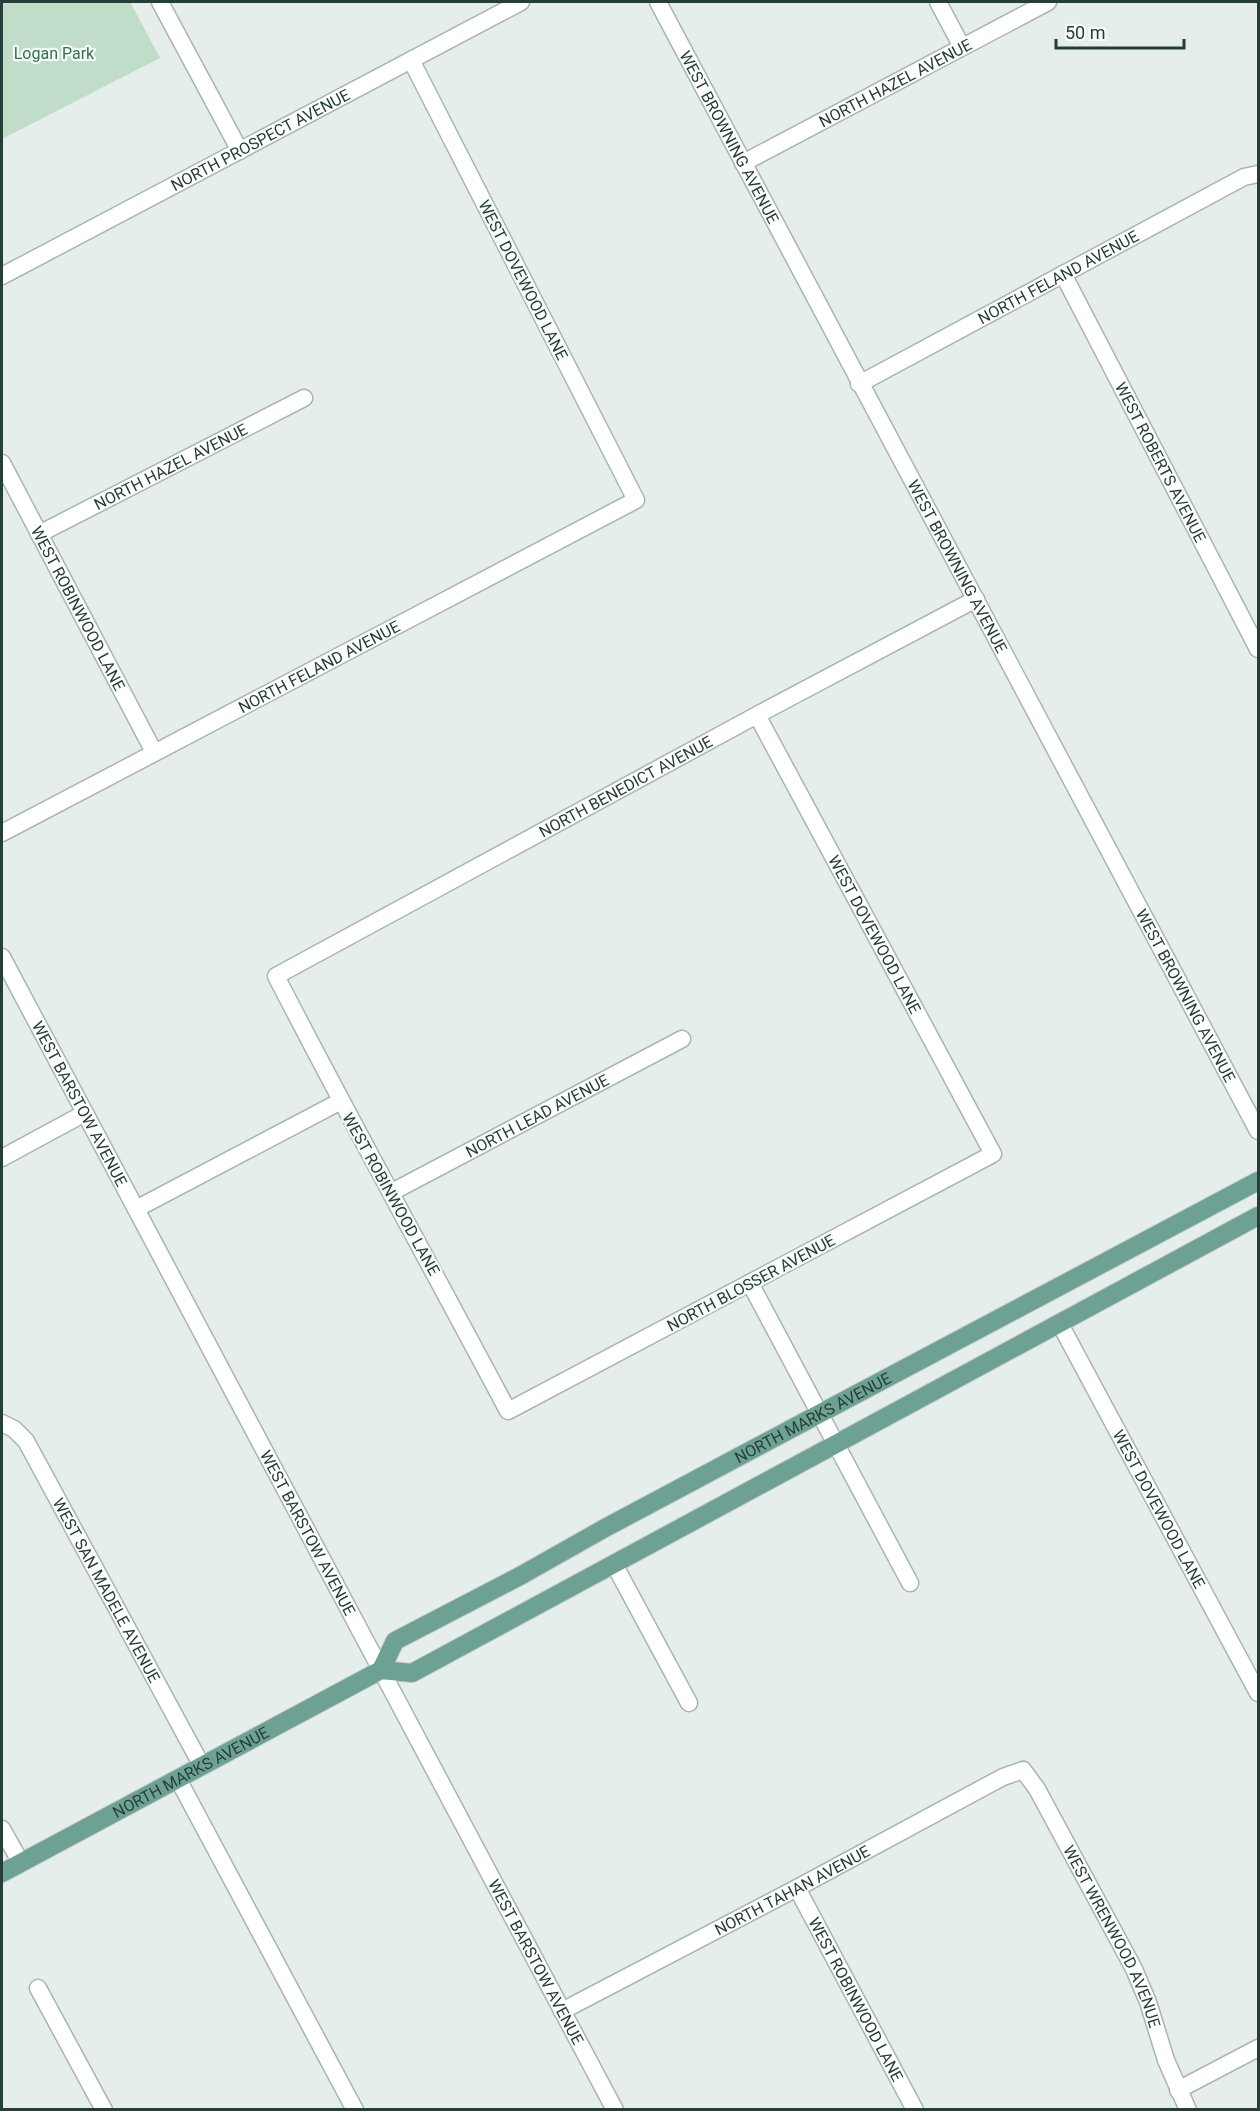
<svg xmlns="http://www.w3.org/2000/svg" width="1260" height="2111" font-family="Roboto,sans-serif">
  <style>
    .green { fill: #bfddc8 }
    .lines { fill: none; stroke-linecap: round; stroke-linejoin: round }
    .minor-casing { stroke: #a8b6b1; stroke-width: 19 }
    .major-casing { stroke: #c2c9c7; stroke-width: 20 }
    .minor { stroke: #fff; stroke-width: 16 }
    .major { stroke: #6ca193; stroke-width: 18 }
    .labels { text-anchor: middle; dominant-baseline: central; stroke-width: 4.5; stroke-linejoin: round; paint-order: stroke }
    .park-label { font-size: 16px; fill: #31744b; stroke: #f6faf8 }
    .street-label { font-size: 16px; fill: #253f38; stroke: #f6faf8 }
  </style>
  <rect width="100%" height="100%" fill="#e5eeea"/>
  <path class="green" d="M 2,2 L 130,2 L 160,58 L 2,139 Z"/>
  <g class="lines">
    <g class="minor-casing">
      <g id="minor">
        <path d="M 160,2 L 240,151"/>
        <path id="s1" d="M 658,2 C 857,378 1058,754 1258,1131"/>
        <path d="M 938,2 L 962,47"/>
        <path id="s2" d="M 743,163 L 1048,2"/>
        <path id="s3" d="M 1063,274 L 1258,649"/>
        <path id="s4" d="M 2,276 L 521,2"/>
        <path id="s5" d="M 859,384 L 1244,177 L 1258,174"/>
        <path id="s6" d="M 2,463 L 154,752"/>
        <path id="s7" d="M 39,534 L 304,398"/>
        <path id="s8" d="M 757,715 L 993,1154 L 508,1411 C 431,1266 351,1122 276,976 L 757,715 L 976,599"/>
        <path id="s9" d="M 2,833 L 636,500 L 411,60"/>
        <path id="s10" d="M 2,957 L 615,2110"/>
        <path d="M 2,1158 L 85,1113"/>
        <path id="s11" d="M 392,1192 L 682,1039"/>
        <path d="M 136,1209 L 341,1101"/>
        <path d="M 750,1283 L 910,1583"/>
        <path id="s12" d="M 1060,1324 L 1258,1693"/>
        <path id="s13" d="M 2,1423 L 14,1429 L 26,1441 L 202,1766"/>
        <path d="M 614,1564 L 689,1703"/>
        <path d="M 178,1779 L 355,2110"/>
        <path d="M 2,1829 L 21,1863"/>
        <path id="s14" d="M 797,1888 L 915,2110"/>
        <path d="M 38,1988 L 104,2110"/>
        <path id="s15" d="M 562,2011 L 797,1888 L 1003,1777 L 1023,1770 L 1037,1789 L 1134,1969 L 1148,2002 L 1166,2060 L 1188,2110"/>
        <path d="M 1178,2090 L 1258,2048"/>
      </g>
    </g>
    <g class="major-casing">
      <g id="major">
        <path id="s16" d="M 381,1670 L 395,1641 L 520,1576 L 605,1528 L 819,1414 L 1258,1181"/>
        <path id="s17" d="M 2,1873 L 381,1670 L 412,1673 L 1258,1216"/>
      </g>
    </g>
    <use href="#minor" class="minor"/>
    <use href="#major" class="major"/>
  </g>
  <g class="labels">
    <g class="park-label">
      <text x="54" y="53">Logan Park</text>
    </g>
    <g class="street-label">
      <text stroke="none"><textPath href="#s2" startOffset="172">NORTH HAZEL AVENUE</textPath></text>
      <text stroke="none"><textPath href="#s1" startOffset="153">WEST BROWNING AVENUE</textPath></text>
      <text stroke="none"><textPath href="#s4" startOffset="292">NORTH PROSPECT AVENUE</textPath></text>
      <text stroke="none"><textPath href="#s5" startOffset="226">NORTH FELAND AVENUE</textPath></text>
      <text transform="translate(523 280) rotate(63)">WEST DOVEWOOD LANE</text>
      <text stroke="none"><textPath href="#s3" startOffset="212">WEST ROBERTS AVENUE</textPath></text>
      <text stroke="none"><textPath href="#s7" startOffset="148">NORTH HAZEL AVENUE</textPath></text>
      <text stroke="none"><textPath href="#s1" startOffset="639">WEST BROWNING AVENUE</textPath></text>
      <text stroke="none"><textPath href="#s6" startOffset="164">WEST ROBINWOOD LANE</textPath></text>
      <text stroke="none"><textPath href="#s9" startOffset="358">NORTH FELAND AVENUE</textPath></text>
      <text stroke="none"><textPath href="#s8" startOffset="1938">NORTH BENEDICT AVENUE</textPath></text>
      <text stroke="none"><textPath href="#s8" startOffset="249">WEST DOVEWOOD LANE</textPath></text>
      <text stroke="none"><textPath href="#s1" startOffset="1125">WEST BROWNING AVENUE</textPath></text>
      <text stroke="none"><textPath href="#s10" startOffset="166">WEST BARSTOW AVENUE</textPath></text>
      <text stroke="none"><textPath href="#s11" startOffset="164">NORTH LEAD AVENUE</textPath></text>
      <text transform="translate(391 1194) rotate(61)">WEST ROBINWOOD LANE</text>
      <text transform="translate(751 1283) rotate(-28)">NORTH BLOSSER AVENUE</text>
      <text stroke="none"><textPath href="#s16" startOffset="506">NORTH MARKS AVENUE</textPath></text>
      <text stroke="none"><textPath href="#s12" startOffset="210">WEST DOVEWOOD LANE</textPath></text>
      <text stroke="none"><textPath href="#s10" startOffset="652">WEST BARSTOW AVENUE</textPath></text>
      <text stroke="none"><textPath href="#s13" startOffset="200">WEST SAN MADELE AVENUE</textPath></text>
      <text stroke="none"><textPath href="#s17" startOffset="214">NORTH MARKS AVENUE</textPath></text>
      <text stroke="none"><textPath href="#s15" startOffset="260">NORTH TAHAN AVENUE</textPath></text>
      <text stroke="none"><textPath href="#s15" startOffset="710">WEST WRENWOOD AVENUE</textPath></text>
      <text stroke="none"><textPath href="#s10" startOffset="1138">WEST BARSTOW AVENUE</textPath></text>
      <text stroke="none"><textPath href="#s14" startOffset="126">WEST ROBINWOOD LANE</textPath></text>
    </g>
  </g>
  <rect width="1260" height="2111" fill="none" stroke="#253f38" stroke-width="6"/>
  <path d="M1056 39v9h128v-9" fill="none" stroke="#253f38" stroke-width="3"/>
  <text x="1065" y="39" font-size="18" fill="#253f38" stroke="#f6faf8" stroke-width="4.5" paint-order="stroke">50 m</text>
</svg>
